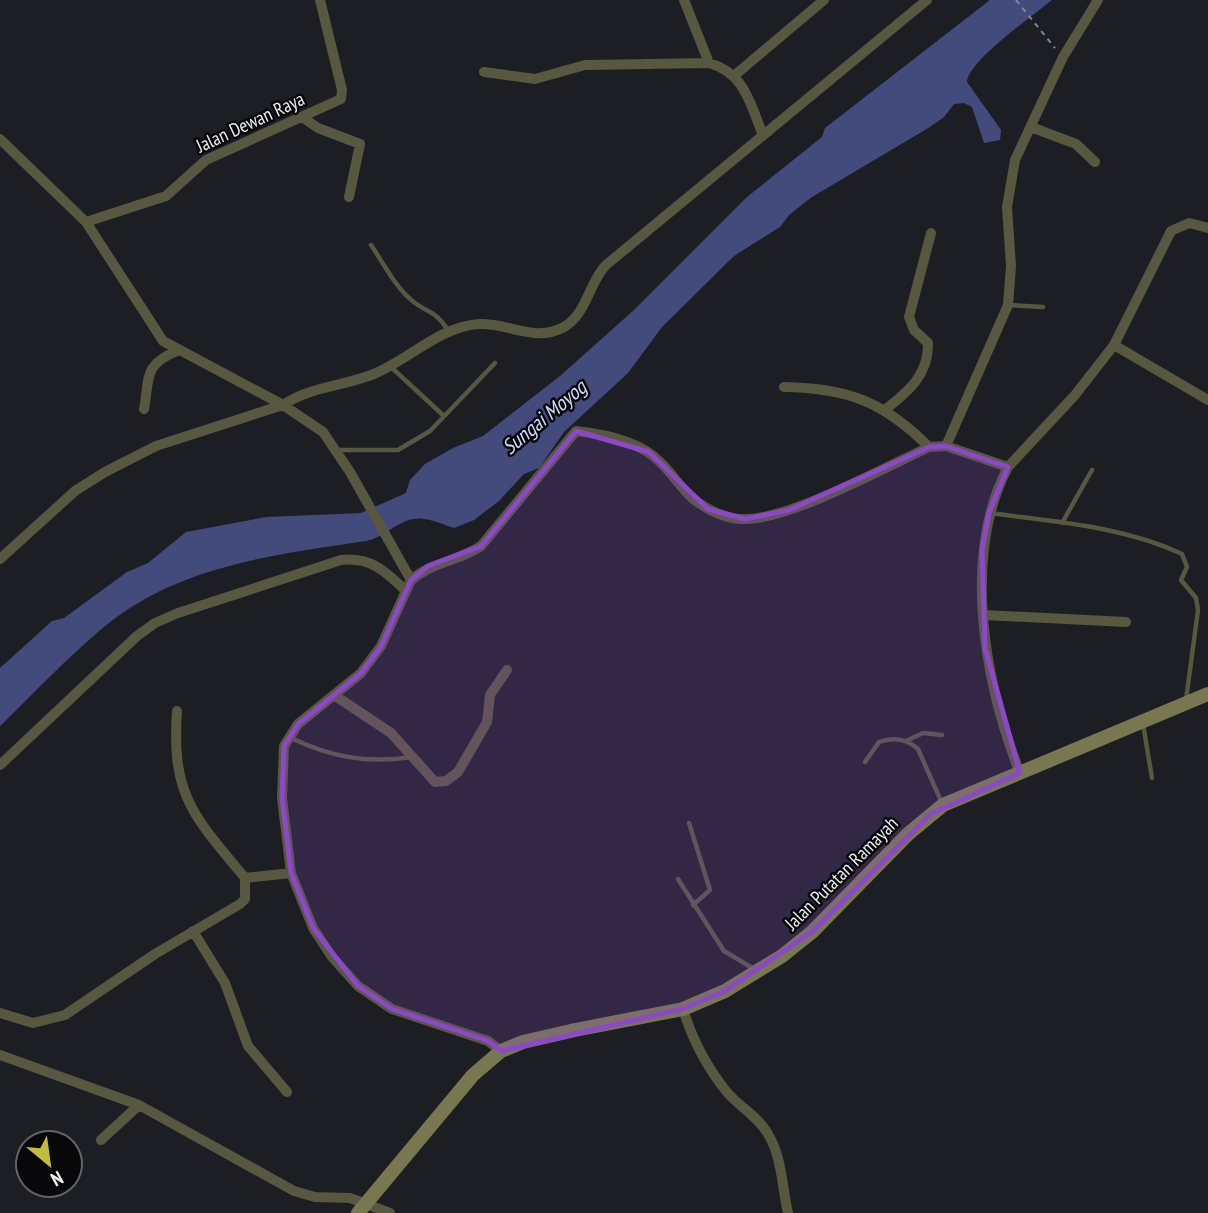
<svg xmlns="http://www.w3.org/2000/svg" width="1208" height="1213" font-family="'PT Sans Narrow',sans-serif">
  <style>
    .water { fill: #434b7d }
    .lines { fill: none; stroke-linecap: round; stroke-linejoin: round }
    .path { stroke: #86888c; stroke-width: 2; stroke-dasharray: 5 5; stroke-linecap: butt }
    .service { stroke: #58573f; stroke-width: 4.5 }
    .minor { stroke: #58573f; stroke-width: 10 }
    .secondary { stroke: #787750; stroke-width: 14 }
    .marked { fill: #8c49c7; fill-opacity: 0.2; stroke: #8c49c7; stroke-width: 5; stroke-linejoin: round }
    .labels { text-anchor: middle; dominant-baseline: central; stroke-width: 5; stroke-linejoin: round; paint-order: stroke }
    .street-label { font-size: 19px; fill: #eeeff3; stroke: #08080a }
    .water-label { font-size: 21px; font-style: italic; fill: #d5dcfd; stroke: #08080a }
  </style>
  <rect width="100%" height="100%" fill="#1c1e23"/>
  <path class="water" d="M 990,0 L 1052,0 C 1033,16 969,60 967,82 L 1001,130 L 1000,140 L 984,143 L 972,107 L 964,103 L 954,104 L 944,117 L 930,127 L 812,197 L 789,215 L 780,227 L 734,256 L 662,327 L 628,373 L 564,432 L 539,468 L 524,474 L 499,501 L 474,520 L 454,528 C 444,525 434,520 424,519 C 401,515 386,538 366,541 C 274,555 180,565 105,626 C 68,657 35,692 0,726 L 0,668 L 52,621 L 64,618 L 127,572 L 148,563 L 186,532 L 266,517 L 361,513 L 406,493 L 410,480 L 425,464 L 453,448 L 483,436 L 560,376 L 634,310 L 747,197 L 822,137 L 825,128 Z"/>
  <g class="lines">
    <path class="path" d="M 1016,0 L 1055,48"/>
    <path class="service" d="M 371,245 C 384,264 396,289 415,303 C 432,315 434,310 448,330
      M 1009,305 L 1043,307
      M 391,367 L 444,416
      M 338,450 L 398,450 L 430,431 L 495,363
      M 990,513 C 1054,522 1123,526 1182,554 L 1187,567 L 1181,580 L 1196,598 L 1198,610 L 1186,700
      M 1062,523 L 1092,470
      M 1143,724 L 1152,778
      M 289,737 C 330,757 367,764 412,757
      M 906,741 L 923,733 L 942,735
      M 865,762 L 879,742 C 893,737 906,738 918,749 L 941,801
      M 689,823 L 710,890 L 693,905
      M 678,879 L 724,951 L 754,969"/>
    <path class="minor" d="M 684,0 L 709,63
      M 484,72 L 535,79 L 585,65 L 709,63 C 745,73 750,104 763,135
      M 735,75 L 824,0
      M 302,117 L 318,128 L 360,144 L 349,197
      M 1031,127 L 1076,144 L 1095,162
      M 0,139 L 86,222 L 163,341 L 283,405 L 323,432 L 350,472 L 411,580 L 381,646 L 361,673 L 298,724 L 284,746 L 282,798 L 291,873 L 313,928 L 332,957 L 358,986 L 392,1009 L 488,1041 L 501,1051
      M 86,222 L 166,196 L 206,160 L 341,99 L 342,90 L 320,0
      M 1114,345 L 1171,231 L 1189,223 L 1208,228
      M 784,387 C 848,388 884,402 929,447
      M 144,409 C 150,377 143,365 177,351
      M 886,409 C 909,391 929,374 928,343 L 914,330 L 909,317 L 931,233
      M 946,446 L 1008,305 L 1011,266 L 1007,207 L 1015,160 L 1063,57 L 1098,0
      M 1008,467 L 1075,395 L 1114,345 L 1208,400
      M 0,559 L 75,491 L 105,472 L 156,446 L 283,405 C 309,387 344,386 374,374 C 410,359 440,326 480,324 C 509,323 535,343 564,327 C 587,314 589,282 606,265 L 927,0
      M 411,580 C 432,562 459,561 481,546 L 576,431 C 604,434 640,441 660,462 C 672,473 680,487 692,498 C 707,510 727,520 746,519 C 790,519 886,467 929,447 L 946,446 L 1008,467 C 961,556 985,684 1020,773
      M 984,615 L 1126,622
      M 334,695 L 391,733 L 435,782 L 446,781 L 458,772 L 487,722 L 490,695 L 507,670
      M 177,711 C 171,796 194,816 245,878
      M 0,765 L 137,636 L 155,623 L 178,613 L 341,560 C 371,557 385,571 405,590
      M 193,931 L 225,983 L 248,1046 L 287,1092
      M 683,1009 C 692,1039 707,1067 726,1091 C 739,1107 758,1116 768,1134 C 782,1157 782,1187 788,1213
      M 0,1013 L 33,1023 L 65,1015 L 155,954 L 240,904 L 245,899 L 245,878 L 291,873
      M 0,1055 L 139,1105 L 294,1191 L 315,1197 L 350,1198 L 390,1213
      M 101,1140 L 139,1105"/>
    <path class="secondary" d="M 358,1213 L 473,1075 L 501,1051 L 523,1042 L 575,1030 L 683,1009 L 725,991 L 782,956 L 812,932 L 908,834 L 943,805 L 1208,694"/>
  </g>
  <path class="marked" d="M 576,431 L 649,452 L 708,509 L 745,519 L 789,510 L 929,447 L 946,446 L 1008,467 L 989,513 L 982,551 L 985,648 L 1020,773 L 931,814 L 812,932 L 725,991 L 683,1009 L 501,1051 L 488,1041 L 392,1009 L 358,986 L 313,928 L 291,873 L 282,798 L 284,746 L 298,724 L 361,673 L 381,646 L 411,580 L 428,566 L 481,546 Z"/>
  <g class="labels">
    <g class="street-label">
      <text transform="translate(250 122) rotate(-25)">Jalan Dewan Raya</text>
      <text transform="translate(841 873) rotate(-45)">Jalan Putatan Ramayah</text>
    </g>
    <g class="water-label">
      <text transform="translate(544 417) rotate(-40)">Sungai Moyog</text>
    </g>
  </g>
  <g transform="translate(49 1164) rotate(151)"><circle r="33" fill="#08080a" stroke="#646467" stroke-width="2"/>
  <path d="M0-5L12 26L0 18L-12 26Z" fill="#c2bd3f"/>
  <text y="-10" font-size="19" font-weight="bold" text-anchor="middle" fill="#eeeff3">N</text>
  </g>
</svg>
